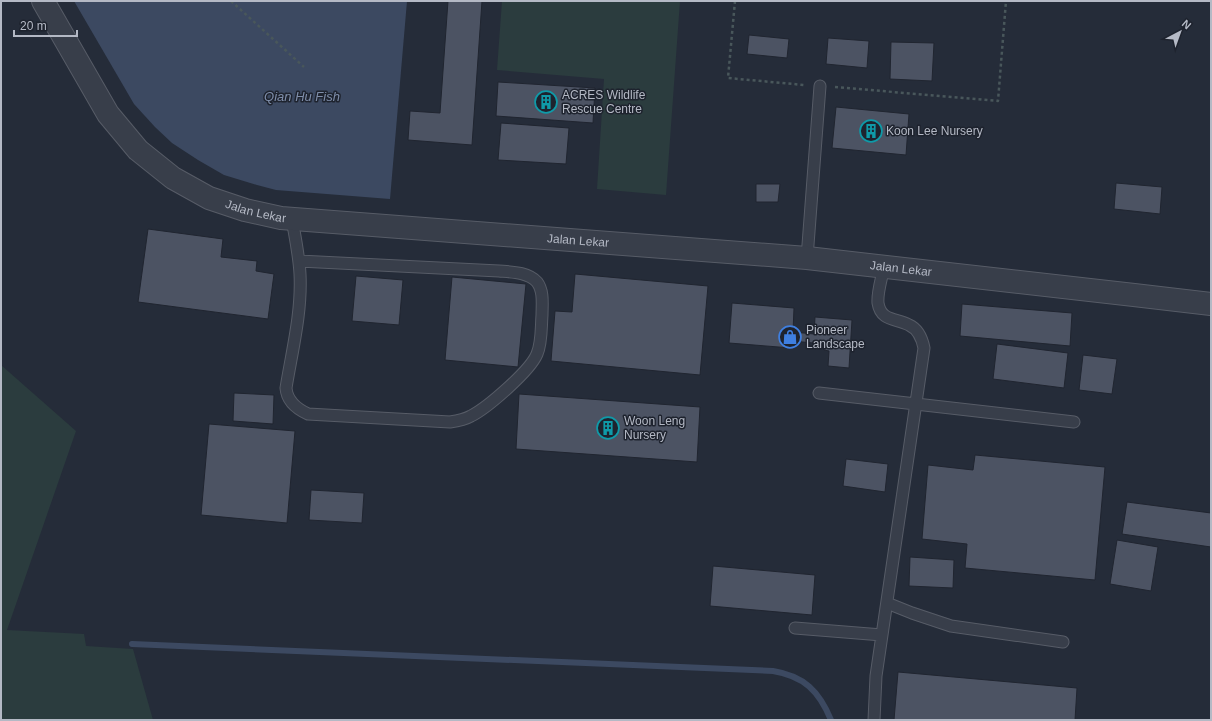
<svg xmlns="http://www.w3.org/2000/svg" width="1212" height="721" font-family="Helvetica,sans-serif">
  <style>
    .green { fill: #2b3c3e }
    .water { fill: #3c4961 }
    .lines { fill: none; stroke-linecap: round; stroke-linejoin: round }
    .stream { stroke: #3c4961; stroke-width: 6 }
    .building { fill: #4c5363; stroke: #202530 }
    .service-casing { stroke: #575c67; stroke-width: 13 }
    .minor-casing { stroke: #575c67; stroke-width: 24 }
    .path { stroke: #49575b; stroke-width: 2.5; stroke-dasharray: 3 3; stroke-linecap: butt }
    .service { stroke: #383e4a; stroke-width: 11 }
    .minor { stroke: #383e4a; stroke-width: 22 }
    .labels { text-anchor: middle; dominant-baseline: central; stroke-width: 3; stroke-linejoin: round; paint-order: stroke }
    .poi-label { font-size: 12px; fill: #b4b9c5; stroke: #1e232e; text-anchor: start }
    .street-label { font-size: 12px; fill: #b4b9c5; stroke: #1e232e }
    .water-label { font-size: 13px; font-style: italic; fill: #7f8eaa; stroke: #1e232e }
  </style>
  <rect width="100%" height="100%" fill="#252c39"/>
  <path class="green" d="M 502,1 L 680,1 L 666,195 L 597,189 L 604,79 L 497,70 Z
    M 1,365 L 76,431 L 7,630 L 84,634 L 86,646 L 133,649 L 153,720 L 1,720 Z"/>
  <path class="water" d="M 74,1 L 407,1 L 390,199 L 276,190 L 257,185 L 224,175 L 198,160 L 172,143 L 155,127 L 134,104 Z"/>
  <g class="lines">
    <path class="stream" d="M 132,644 L 773,671 C 804,676 819,691 831,720"/>
  </g>
  <path class="building" d="M 448,1 L 482,1 L 472,145 L 408,140 L 410,111 L 440,113 Z
    M 749,35 L 789,39 L 787,58 L 747,54 Z
    M 828,38 L 869,41 L 867,68 L 826,64 Z
    M 891,42 L 934,43 L 932,81 L 890,79 Z
    M 498,82 L 595,88 L 593,123 L 496,116 Z
    M 836,107 L 909,114 L 906,155 L 832,148 Z
    M 501,123 L 569,128 L 566,164 L 498,160 Z
    M 1116,183 L 1162,187 L 1160,214 L 1114,209 Z
    M 756,184 L 780,184 L 778,202 L 756,202 Z
    M 148,229 L 223,239 L 221,257 L 257,261 L 256,271 L 274,274 L 268,319 L 138,302 Z
    M 575,274 L 708,286 L 700,375 L 551,361 L 555,311 L 572,312 Z
    M 356,276 L 403,280 L 399,325 L 352,321 Z
    M 452,277 L 526,284 L 518,367 L 445,360 Z
    M 732,303 L 794,308 L 793,332 L 814,334 L 815,317 L 852,320 L 849,368 L 828,366 L 829,351 L 824,350 L 824,344 L 792,341 L 791,348 L 729,343 Z
    M 962,304 L 1072,313 L 1070,346 L 960,336 Z
    M 997,344 L 1068,353 L 1064,388 L 993,379 Z
    M 1083,355 L 1117,359 L 1112,394 L 1079,390 Z
    M 234,393 L 274,395 L 273,424 L 233,421 Z
    M 519,394 L 700,407 L 697,462 L 516,449 Z
    M 209,424 L 295,431 L 287,523 L 201,515 Z
    M 975,455 L 1105,467 L 1095,580 L 965,568 L 967,544 L 922,539 L 928,465 L 973,470 Z
    M 846,459 L 888,464 L 885,492 L 843,486 Z
    M 311,490 L 364,493 L 362,523 L 309,520 Z
    M 1127,502 L 1211,513 L 1211,547 L 1122,534 Z
    M 1117,540 L 1158,547 L 1151,591 L 1110,584 Z
    M 910,557 L 954,560 L 953,588 L 909,586 Z
    M 713,566 L 815,575 L 812,615 L 710,606 Z
    M 898,672 L 1077,688 L 1075,720 L 894,720 Z"/>
  <g class="lines">
    <g class="service-casing">
      <path id="service" d="M 292,219 C 295,237 299,255 300,274 C 302,312 292,351 286,388 C 287,401 297,409 308,414 L 450,422 C 457,421 464,420 471,416 C 487,408 530,371 537,354 C 542,342 541,328 542,315 C 542,305 544,291 537,282 C 528,272 512,272 499,271 L 299,261
        M 807,258 L 820,86
        M 819,393 L 1074,422
        M 887,603 L 912,613 L 951,626 L 1063,642
        M 795,628 L 882,635
        M 874,720 L 876,676 L 924,348 C 922,338 918,329 909,325 C 897,318 881,322 878,303 C 877,292 882,278 884,266"/>
    </g>
    <g class="minor-casing">
      <g id="minor">
        <path id="s1" d="M 43,1 L 108,114 L 138,150 L 173,178 L 209,198 L 245,210 L 281,218 L 807,258 L 1134,295 L 1211,304"/>
      </g>
    </g>
    <path class="path" d="M 231,1 L 304,67
      M 735,1 L 728,78 L 804,85
      M 835,87 L 998,101 L 1006,1"/>
    <use href="#service" class="service"/>
    <use href="#minor" class="minor"/>
  </g>
  <defs>
    <g id="building-ring" transform="scale(1.15)"><circle r="9.5" fill="#1e232e" stroke="#0f9aa8" stroke-width="1.5"/><path d="M-4-6H4V6H1V3H-1V6H-4ZM-2.5-4.3h1.7v1.8h-1.7ZM.8-4.3h1.7v1.8H.8ZM-2.5-1h1.7V.8h-1.7ZM.8-1h1.7V.8H.8Z" fill="#0f9aa8"/></g>
    <g id="shop-ring" transform="scale(1.15)"><circle r="9.5" fill="#1e232e" stroke="#3f7fe0" stroke-width="1.5"/><path d="M-5-2.5h2.3a2.7 3.5 0 0 1 5.4 0H5L5.5 6h-11ZM-1.5-2.5h3a1.5 2.3 0 0 0-3 0Z" fill="#3f7fe0"/></g>
  </defs>
  <g fill-rule="evenodd">
    <use href="#building-ring" x="546" y="102"/>
    <use href="#building-ring" x="871" y="131"/>
    <use href="#shop-ring" x="790" y="337"/>
    <use href="#building-ring" x="608" y="428"/>
  </g>
  <g class="labels">
    <g class="poi-label">
      <text x="562" y="95">ACRES Wildlife<tspan x="562" dy="14">Rescue Centre</tspan></text>
      <text x="886" y="131">Koon Lee Nursery</text>
      <text x="806" y="330">Pioneer<tspan x="806" dy="14">Landscape</tspan></text>
      <text x="624" y="421">Woon Leng<tspan x="624" dy="14">Nursery</tspan></text>
    </g>
    <g class="street-label">
      <text stroke="none"><textPath href="#s1" startOffset="312">Jalan Lekar</textPath></text>
      <text stroke="none"><textPath href="#s1" startOffset="636">Jalan Lekar</textPath></text>
      <text stroke="none"><textPath href="#s1" startOffset="960">Jalan Lekar</textPath></text>
    </g>
    <g class="water-label">
      <text x="302" y="96">Qian Hu Fish</text>
    </g>
  </g>
  <rect width="1212" height="721" fill="none" stroke="#b4b9c5" stroke-width="4"/>
  <g transform="translate(1180 32) rotate(41)" stroke="#1e232e" stroke-width="3" paint-order="stroke">
  <path d="M0-3L7 15L0 10L-7 15Z" fill="#b4b9c5"/>
  <text y="-6" font-size="11" font-weight="bold" text-anchor="middle" fill="#b4b9c5">N</text>
  </g>
  <path d="M14 30v6h63v-6" fill="none" stroke="#b4b9c5" stroke-width="2"/>
  <text x="20" y="30" font-size="12" fill="#b4b9c5" stroke="#1e232e" stroke-width="3" paint-order="stroke">20 m</text>
</svg>
